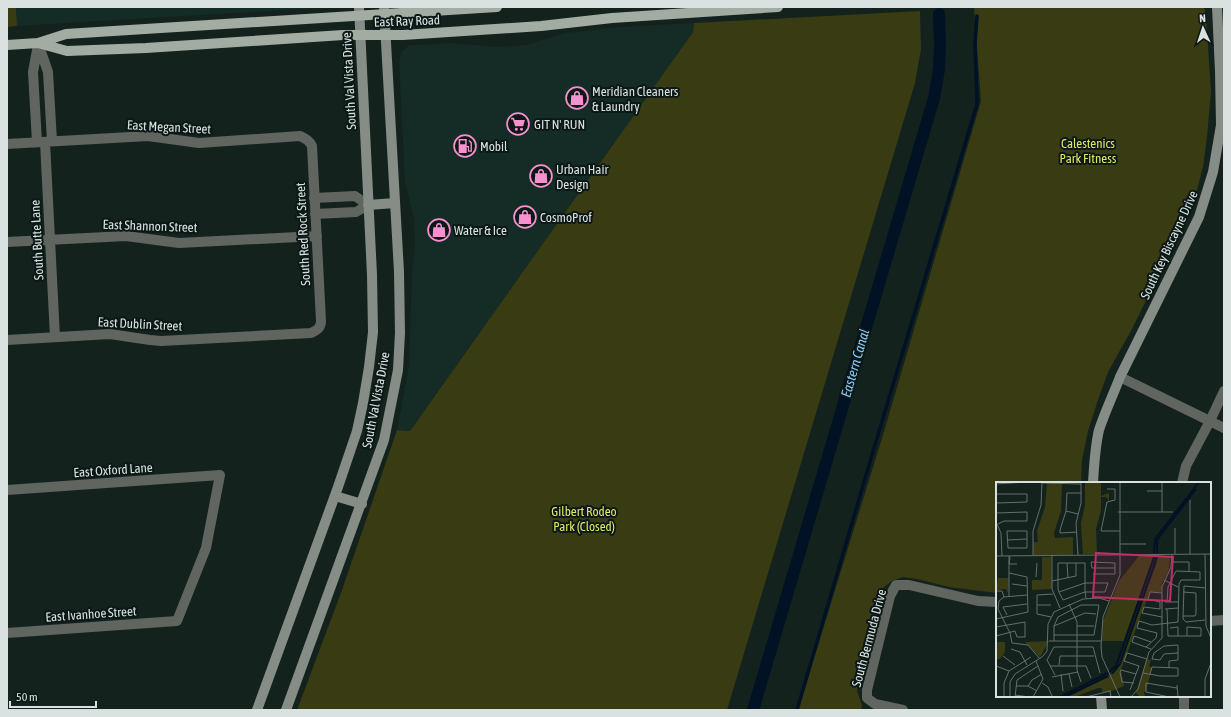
<svg xmlns="http://www.w3.org/2000/svg" width="1231" height="717" font-family="'Asap Condensed',sans-serif">
  <style>
    .built { fill: #142b26 }
    .green { fill: #393b13 }
    .lines { fill: none; stroke-linecap: round; stroke-linejoin: round }
    .stream { stroke: #001224; stroke-width: 3.5 }
    .canal { stroke: #001224; stroke-width: 12 }
    .street { stroke: #606560; stroke-width: 10 }
    .secondary { stroke: #868d86; stroke-width: 10 }
    .primary { stroke: #a3aca3; stroke-width: 10 }
    .labels { text-anchor: middle; dominant-baseline: central; stroke-width: 4; stroke-linejoin: round; paint-order: stroke }
    .street-label { font-size: 13px; fill: #d9e2e0; stroke: #0b1815 }
    .poi-label { font-size: 13px; fill: #d9e2e0; stroke: #0b1815; text-anchor: start }
    .park-label { font-size: 13px; fill: #e1e663; stroke: #0b1815 }
    .water-label { font-size: 14px; font-style: italic; fill: #8dc9f9; stroke: #0b1815 }
    .inset-river { fill: none; stroke: #001224; stroke-width: 2 }
    .inset-road { fill: none; stroke: #636f6c; stroke-width: 1 }
    .view { fill: #c42c68; fill-opacity: 0.15; stroke: #c42c68; stroke-width: 2 }
    .inset-edge { fill: none; stroke: #d9e2e0; stroke-width: 2 }
  </style>
  <rect width="100%" height="100%" fill="#14221e"/>
  <path class="built" d="M 16,7 L 337,7 L 17,26 Z
    M 694,23 L 693,32 L 410,431 L 397,430 L 409,366 L 412,271 L 415,242 L 414,218 L 405,182 L 399,61 L 402,51 L 408,46 L 413,45 L 452,43 L 499,47 L 526,45 L 565,33 L 619,27 Z"/>
  <path class="green" d="M 7,7 L 16,7 L 17,26 L 7,27 Z
    M 992,7 L 1204,7 L 1206,16 L 1211,92 L 1207,137 L 1203,167 L 1197,190 L 1190,210 L 1160,272 L 1132,329 L 1108,372 L 1099,397 L 1088,431 L 1082,460 L 1081,483 L 997,483 L 997,593 L 949,587 L 917,579 L 903,577 L 892,581 L 884,587 L 860,672 L 857,691 L 862,705 L 861,710 L 798,710 L 883,435 L 981,101 L 974,8 Z
    M 920,11 L 921,49 L 915,83 L 727,710 L 297,710 L 342,590 L 397,430 L 410,431 L 693,32 L 694,23 Z"/>
  <g class="lines">
    <path class="stream" d="M 797,710 L 872,455 L 977,104 L 975,43 L 977,16"/>
    <path class="canal" d="M 753,710 L 934,98 L 939,69 L 940,45 L 939,14"/>
    <path class="street" d="M 38,43 L 48,72 L 52,141
      M 37,142 L 33,72 L 38,45
      M 45,142 L 55,337
      M 7,144 L 148,136 L 199,143 L 300,136 C 306,139 309,140 312,146 L 321,321 C 321,328 317,330 311,333 L 161,341 L 150,340 L 110,334 L 7,340
      M 314,198 L 355,196 L 368,205 L 356,212 L 315,214
      M 7,242 L 126,236 L 179,243 L 317,236
      M 1120,377 L 1224,428
      M 1182,483 L 1186,466 L 1210,421 L 1224,391
      M 7,490 L 220,475 L 206,548 L 177,621 L 7,633
      M 1210,621 L 1224,620
      M 1184,696 L 1184,710
      M 903,710 L 875,704 L 867,698 L 867,690 L 890,596 L 896,585 L 909,585 L 978,601 L 997,602"/>
    <path class="secondary" d="M 368,205 L 395,203
      M 1093,483 C 1094,466 1095,447 1099,430 C 1105,412 1113,395 1120,377 L 1199,217 L 1213,172 L 1221,125 L 1220,71 L 1217,7
      M 335,496 L 362,504
      M 1101,696 L 1102,710
      M 257,710 L 338,487 L 357,431 L 363,403 L 369,367 L 373,332 L 372,275 L 359,7
      M 286,710 L 384,440 L 398,370 L 400,333 L 399,272 L 384,7"/>
    <path class="primary" d="M 38,43 L 67,51 L 146,48 L 343,35 L 403,35 L 541,26 L 612,18 L 778,7
      M 7,45 L 38,43 L 66,34 L 497,7"/>
  </g>
  <defs>
    <g id="shop-ring" transform="scale(1.15)"><circle r="9.5" fill="#0b1815" stroke="#f790cf" stroke-width="1.5"/><path d="M-5-2.5h2.3a2.7 3.5 0 0 1 5.4 0H5L5.5 6h-11ZM-1.5-2.5h3a1.5 2.3 0 0 0-3 0Z" fill="#f790cf"/></g>
    <g id="supermarket-ring" transform="scale(1.15)"><circle r="9.5" fill="#0b1815" stroke="#f790cf" stroke-width="1.5"/><path d="M-6-5.5h2.5l.6 2H6L4.5 2H-2.5L-4.4-4H-6ZM-1.5 3.2a1.3 1.3 0 1 0 .1 0ZM3 3.2a1.3 1.3 0 1 0 .1 0Z" fill="#f790cf"/></g>
    <g id="fuel-ring" transform="scale(1.15)"><circle r="9.5" fill="#0b1815" stroke="#f790cf" stroke-width="1.5"/><path d="M-5.5-6h7V0h2V4h1.3V-2.5L3-4.5l.8-.8L6-3V5H2.5V1h-1V6h-7ZM-4.2-4.7v3.2H.2V-4.7Z" fill="#f790cf"/></g>
  </defs>
  <g fill-rule="evenodd">
    <use href="#shop-ring" x="577" y="98"/>
    <use href="#supermarket-ring" x="518" y="124"/>
    <use href="#fuel-ring" x="465" y="146"/>
    <use href="#shop-ring" x="541" y="176"/>
    <use href="#shop-ring" x="525" y="217"/>
    <use href="#shop-ring" x="439" y="230"/>
  </g>
  <g class="labels">
    <g class="street-label">
      <text transform="translate(407 21) rotate(-2)">East Ray Road</text>
      <text transform="translate(349 81) rotate(-93)">South Val Vista Drive</text>
      <text transform="translate(169 127) rotate(3)">East Megan Street</text>
      <text transform="translate(150 226) rotate(2)">East Shannon Street</text>
      <text transform="translate(303 234) rotate(-93)">South Red Rock Street</text>
      <text transform="translate(37 240) rotate(-93)">South Butte Lane</text>
      <text transform="translate(1169 245) rotate(-65)">South Key Biscayne Drive</text>
      <text transform="translate(140 324) rotate(3)">East Dublin Street</text>
      <text transform="translate(376 400) rotate(-79)">South Val Vista Drive</text>
      <text transform="translate(113 470) rotate(-4)">East Oxford Lane</text>
      <text transform="translate(91 614) rotate(-4)">East Ivanhoe Street</text>
      <text transform="translate(869 638) rotate(-75)">South Bermuda Drive</text>
    </g>
    <g class="poi-label">
      <text x="592" y="91">Meridian Cleaners<tspan x="592" dy="15">&amp; Laundry</tspan></text>
      <text x="534" y="124">GIT N' RUN</text>
      <text x="480" y="146">Mobil</text>
      <text x="556" y="169">Urban Hair<tspan x="556" dy="15">Design</tspan></text>
      <text x="540" y="217">CosmoProf</text>
      <text x="454" y="230">Water &amp; Ice</text>
    </g>
    <g class="park-label">
      <text x="1088" y="143">Calestenics<tspan x="1088" dy="15">Park Fitness</tspan></text>
      <text x="584" y="511">Gilbert Rodeo<tspan x="584" dy="15">Park (Closed)</tspan></text>
    </g>
    <g class="water-label">
      <text transform="translate(855 363) rotate(-74)">Eastern Canal</text>
    </g>
  </g>
  <g transform="translate(996 482)">
    <rect width="215" height="215" fill="#14221e"/>
    <path d="M 51,0 L 66,2 L 65,29 L 58,51 L 59,56 L 77,55 L 77,73 L 37,73 L 37,60 L 42,60 L 41,49 L 49,25 ZM 89,0 L 105,0 L 105,14 L 113,11 L 113,19 L 110,15 L 105,15 L 105,28 L 100,47 L 101,72 L 87,72 L 85,41 L 89,23 ZM 143,74 L 157,74 L 157,77 L 128,159 L 106,159 L 107,139 L 123,99 ZM 160,74 L 174,75 L 173,88 L 166,101 L 165,110 L 154,110 L 148,125 L 125,188 L 128,204 L 114,210 L 106,210 L 106,206 L 102,206 L 79,215 L 69,215 L 114,193 L 122,185 L 161,80 ZM 46,75 L 55,75 L 56,107 L 36,108 L 36,98 L 46,98 ZM 2,96 L 13,96 L 12,111 L 10,107 L 0,108 ZM 53,159 L 44,175 L 29,160 ZM 0,160 L 9,160 L 9,170 L 4,177 L 0,177 ZM 151,177 L 155,178 L 153,184 L 156,186 L 150,209 L 148,210 L 149,215 L 144,215 L 140,211 Z" fill="#393b13"/>
    <path class="inset-river" d="M 158,71 L 159,57 L 203,0M 161,71 L 161,58 L 200,7M 116,192 L 124,182 L 161,75M 64,215 L 112,191 L 120,184 L 158,75M 69,215 L 112,194"/>
    <path class="inset-road" d="M 124,0 L 124,93 L 107,135 L 105,164 L 106,175 L 124,215M 46,1 L 85,2M 0,2 L 31,0M 111,7 L 119,7 L 119,18 L 111,20 L 105,49 L 124,49M 151,9 L 166,9M 0,12 L 31,12 L 31,20 L 0,21M 70,29 L 82,32M 122,30 L 177,30M 166,30 L 166,0M 0,31 L 31,30 L 31,39 L 8,39 L 2,42M 0,40 L 5,51 L 6,74M 179,46 L 179,72M 11,49 L 31,49 L 31,66 L 12,66 ZM 81,50 L 64,51 L 64,48 L 70,29 L 71,11 L 85,11M 12,58 L 31,57M 124,62 L 150,62M 194,72 L 194,18M 209,72 L 210,144 L 215,156M 37,73 L 37,49 L 45,23 L 46,0M 82,73 L 80,41 L 85,21 L 85,0M 0,74 L 215,72M 13,74 L 14,76 L 13,82 ZM 56,74 L 56,107 L 64,126M 176,80 L 193,80 L 193,90M 71,81 L 72,96M 97,92 L 119,92 L 119,81 L 95,80 L 96,86 L 119,86M 40,95 L 41,81M 168,98 L 182,105M 56,99 L 80,94 L 80,81M 16,102 L 31,104M 0,109 L 6,109 L 8,115M 63,110 L 86,102 L 89,101 L 112,101 L 109,110 L 89,110 L 86,111 L 67,118 L 63,110 L 62,107 L 62,81 L 89,81 L 89,110 L 90,116M 31,113 L 8,115 L 3,119 L 2,127 L 14,151 L 16,161 L 32,163 L 44,177M 13,114 L 13,82 L 21,82M 169,120 L 182,120M 73,122 L 81,140 L 81,188 L 85,200M 41,123 L 55,123M 169,127 L 182,126M 171,127 L 172,154 L 205,154 L 205,146 L 191,145 L 191,154M 11,133 L 7,125 L 31,122M 187,134 L 199,134 L 200,132 L 200,111 L 187,110M 55,135 L 41,132 L 41,113 L 57,112M 166,135 L 146,131 L 148,125 L 164,127 L 164,120 L 152,117 L 154,110 L 166,111M 0,137 L 32,130 L 31,95 L 13,91M 209,138 L 190,140 L 187,137 L 188,104 L 210,106M 58,144 L 89,131 L 100,132M 81,144 L 98,144M 0,145 L 29,140 L 29,155 L 21,155 L 19,149 L 0,154M 174,146 L 182,145 L 182,154M 58,153 L 98,153 L 103,123 L 85,123 L 62,135 L 58,144 L 58,159M 53,159 L 105,159M 150,165 L 160,156 L 161,151 L 141,146 L 143,139 L 156,143 L 182,140 L 183,102 L 185,98 L 204,98 L 204,90 L 180,89 L 172,105 L 171,120M 15,167 L 24,170 L 31,183M 155,167 L 136,160 L 138,154 L 155,160M 7,174 L 19,183M 63,183 L 64,174 L 98,174M 0,184 L 13,189M 54,184 L 90,184M 90,184 L 95,196M 173,186 L 173,179 L 182,178 L 182,163 L 168,164 L 158,171 L 156,177 L 164,178 L 168,172 L 182,171M 147,191 L 152,192 L 159,193 L 163,194 L 182,194 L 182,186 L 156,185 L 154,192M 65,192 L 67,209M 73,192 L 76,205M 59,193 L 51,178 L 58,165 L 97,165 L 104,191M 56,195 L 82,190M 46,201 L 52,205 L 56,214M 138,201 L 126,200 L 124,190 L 125,188 L 140,192M 181,203 L 182,215M 20,204 L 32,204 L 41,209M 32,204 L 36,198 L 46,192M 134,208 L 143,184 L 128,179 L 131,171 L 151,177M 19,213 L 33,215M 8,215 L 8,201 L 13,189 L 35,175M 14,215 L 14,200 L 19,192 L 46,175 L 51,169 L 52,142 L 58,130 L 87,117 L 103,116 L 113,119M 19,215 L 21,198 L 42,184M 37,215 L 47,197 L 40,179M 90,215 L 114,209 L 115,215M 135,215 L 142,207 L 153,170 L 166,156 L 166,105 L 175,85 L 176,72M 173,215 L 150,210 L 150,201 L 181,206M 209,215 L 209,197 L 215,181"/>
    <path class="view" d="M 100,71 L 177,75 L 174,119 L 97,115 Z"/>
    <rect width="215" height="215" class="inset-edge"/>
  </g>
  <rect width="1231" height="717" fill="none" stroke="#d9e2e0" stroke-width="16"/>
  <g transform="translate(1203 28) rotate(357)" stroke="#0b1815" stroke-width="3" paint-order="stroke">
  <path d="M0-3L7 15L0 10L-7 15Z" fill="#d9e2e0"/>
  <text y="-6" font-size="11" font-weight="bold" text-anchor="middle" fill="#d9e2e0">N</text>
  </g>
  <path d="M10 701v6h86v-6" fill="none" stroke="#d9e2e0" stroke-width="2"/>
  <text x="16" y="701" font-size="12" fill="#d9e2e0" stroke="#0b1815" stroke-width="3" paint-order="stroke">50 m</text>
</svg>
